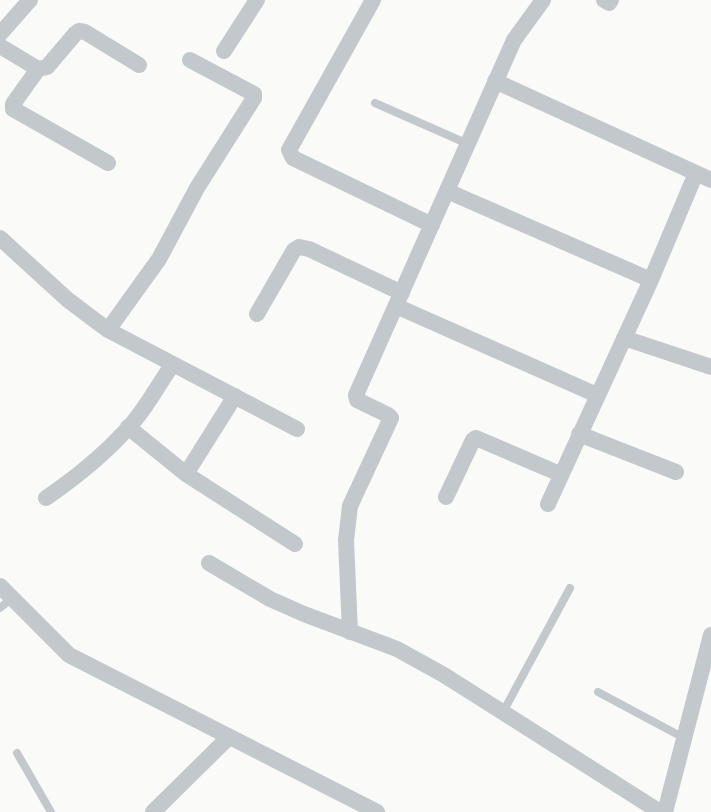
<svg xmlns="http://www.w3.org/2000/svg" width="711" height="812" font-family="Inter,sans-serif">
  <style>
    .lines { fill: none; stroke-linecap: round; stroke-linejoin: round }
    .lane { stroke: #c3c8cc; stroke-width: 8 }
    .street { stroke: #c3c8cc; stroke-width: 16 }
  </style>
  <rect width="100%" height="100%" fill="#fafaf8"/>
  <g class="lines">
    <path class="lane" d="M 375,103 L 468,144
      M 0,608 L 12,598
      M 598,692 L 684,738
      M 503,712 L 570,588
      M 17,753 L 51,812"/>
    <path class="street" d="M 373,0 L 289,150 L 293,158 L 432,225
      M 604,0 L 609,3 L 611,0
      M 0,34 L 30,0
      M 0,46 L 38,69 L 47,67 L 75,34 L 79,31 L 85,32 L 139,65
      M 224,51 L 257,0
      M 38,69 L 13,104 L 13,109 L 108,163
      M 495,81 L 696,173 L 651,280 L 548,504
      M 696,173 L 711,180
      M 447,191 L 651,280
      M 0,238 L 68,300 L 108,330 L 297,429
      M 396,306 L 597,395
      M 257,314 L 294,250 L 299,247 L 309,249 L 402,293
      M 108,330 L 159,259 L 197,188 L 254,98 L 254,94 L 190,60
      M 624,338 L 711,367
      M 128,427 L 186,474 L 295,544
      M 579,434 L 676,472
      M 186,474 L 235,396
      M 446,497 L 473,440 L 476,438 L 560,474
      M 46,498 C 78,476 110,450 135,420 C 149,403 160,382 173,364
      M 209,563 L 270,599 L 304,614 L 397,649 L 444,675 L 660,812
      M 0,586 L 69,655 L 377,812
      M 350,632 L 346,540 L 350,506 L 391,418 L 388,415 L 357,400 L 356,395 L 514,40 L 543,0
      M 153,812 L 229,737
      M 665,812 L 711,635"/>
  </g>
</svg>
